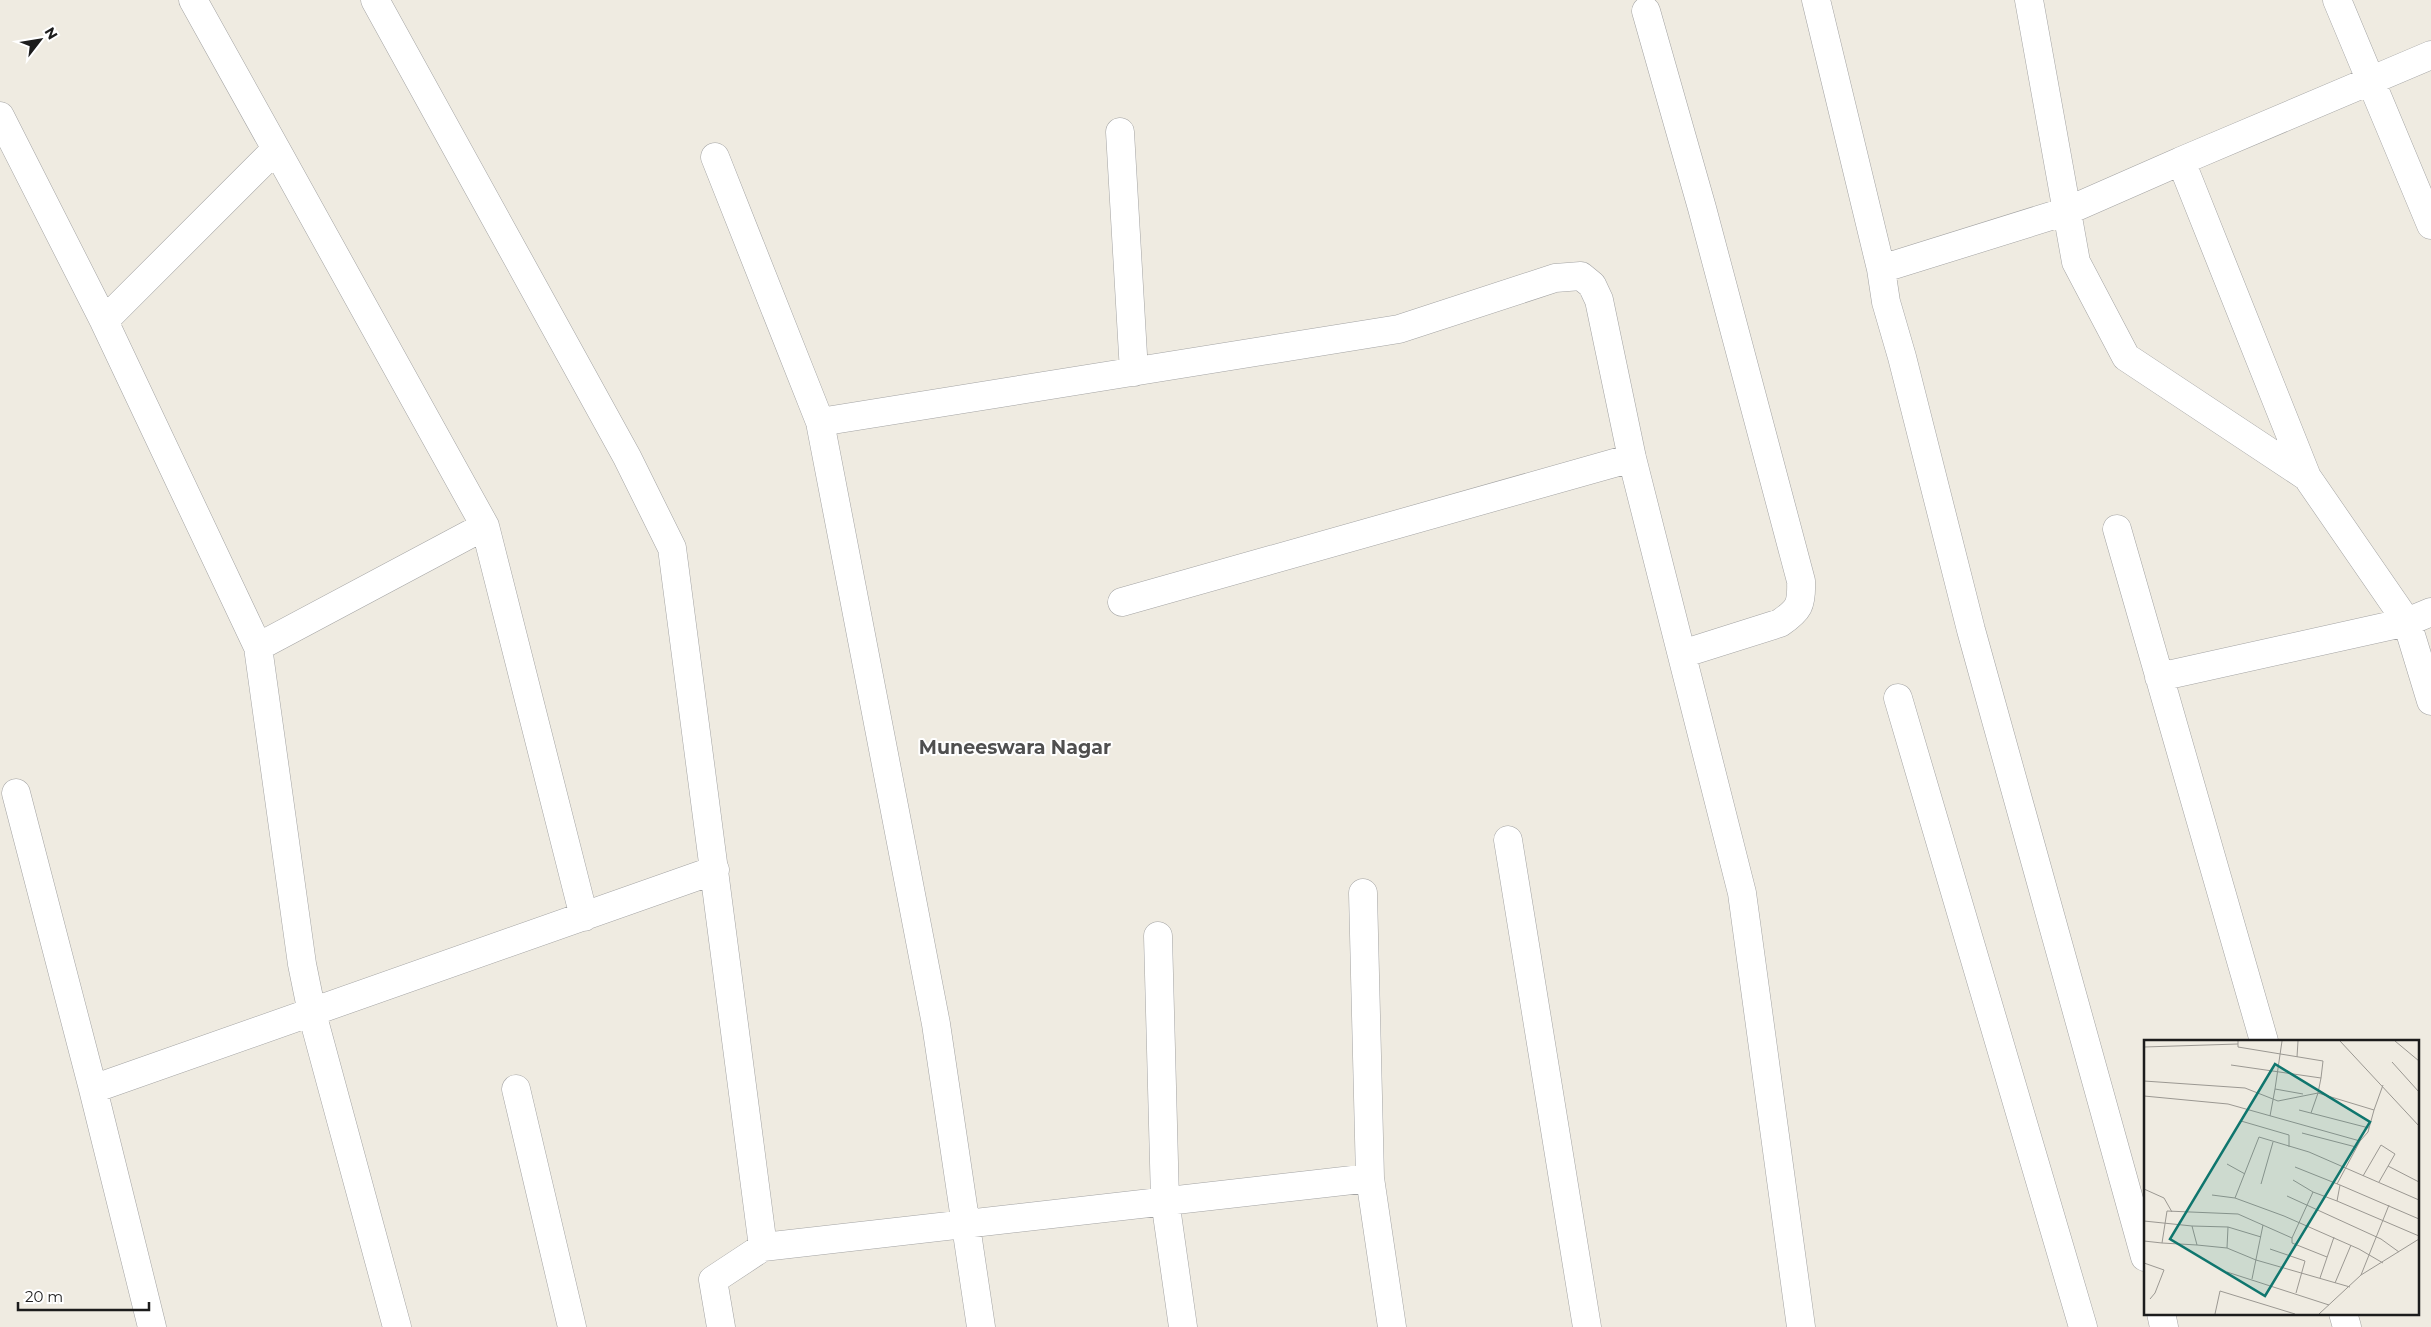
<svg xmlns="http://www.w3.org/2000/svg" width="2431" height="1327" font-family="Montserrat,sans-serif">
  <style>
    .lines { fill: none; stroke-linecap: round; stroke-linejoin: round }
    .street-casing { stroke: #a3a3a3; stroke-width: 29 }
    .street { stroke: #fff; stroke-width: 28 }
    .labels { text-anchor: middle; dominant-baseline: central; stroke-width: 4; stroke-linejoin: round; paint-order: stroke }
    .neighbourhood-label { font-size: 19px; font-weight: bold; fill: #4f4f4f; stroke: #fff }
    .inset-road { fill: none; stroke: #9b9892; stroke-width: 1 }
    .view { fill: #0f766e; fill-opacity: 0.15; stroke: #0f766e; stroke-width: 2.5 }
    .inset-edge { fill: none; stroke: #1c1c1c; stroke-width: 2.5 }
  </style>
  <rect width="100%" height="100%" fill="#efebe1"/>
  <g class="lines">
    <g class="street-casing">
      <path id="street" d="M 193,0 L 276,149 L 104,321 L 258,647 L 302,964 L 312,1013 L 397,1327
        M 375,0 L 627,457 L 672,548 L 763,1247 L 1370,1178 L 1392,1327
        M 1816,0 L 1881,269 L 1886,302 L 1902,357 L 1971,630 L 2145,1257
        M 2029,0 L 2076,262 L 2126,357 L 2307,477 L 2407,622 L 2159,677
        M 2337,0 L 2431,225
        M 1646,11 L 1702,208 L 1801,581 C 1802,605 1799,610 1780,623 L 1682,654
        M 0,116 L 104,321
        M 1120,132 L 1134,372
        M 715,157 L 820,422 L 936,1024 L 981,1327
        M 1881,269 L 2067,211 L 2181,161
        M 820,422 L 1399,329 L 1555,278 L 1581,276 L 1592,285 L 1599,300 L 1632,458 L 1742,893 L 1801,1327
        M 2307,477 L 2181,161 L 2431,55
        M 485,526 L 584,917
        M 2117,529 L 2264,1041
        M 1122,602 L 1632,458
        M 2431,612 L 2407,622 L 2431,701
        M 258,647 L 485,526 L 276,149
        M 1898,698 L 2083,1327
        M 16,793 L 93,1089 L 152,1327
        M 1508,840 L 1587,1327
        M 1363,893 L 1370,1178
        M 1158,936 L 1165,1200 L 1183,1327
        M 93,1089 L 715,870
        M 516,1089 L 572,1327
        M 2161,1313 L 2164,1327
        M 2343,1313 L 2347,1327
        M 721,1327 L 713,1280 L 763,1247"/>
    </g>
    <use href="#street" class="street"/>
  </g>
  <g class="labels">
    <g class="neighbourhood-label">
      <text x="1015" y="747">Muneeswara Nagar</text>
    </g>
  </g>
  <g transform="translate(2144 1040)">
    <rect width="275" height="275" fill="#efebe1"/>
    <path class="inset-road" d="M 94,1 L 94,7 L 179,21 L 177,38M 138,1 L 131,49 L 159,54M 196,1 L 275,86M 251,1 L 275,21M 0,7 L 94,4M 153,17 L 154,1M 248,22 L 275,52M 87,25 L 177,38 L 174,53 L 230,70 L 239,45M 0,41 L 101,48 L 134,61 L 174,53 L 167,73M 0,56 L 84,64 L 216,101 L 224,92 L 230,70M 155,70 L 225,88M 126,76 L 131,49M 97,81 L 145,95 L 145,107M 158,93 L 212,107M 83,124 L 101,134M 244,126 L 275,142M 151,127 L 196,145M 219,136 L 237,105 L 251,114 L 235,142M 149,140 L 169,152M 117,144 L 129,102M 193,144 L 216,101M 0,149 L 20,158 L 28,172M 68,155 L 91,158 L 140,176 L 215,209 L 239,223M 143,156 L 237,199 L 255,212M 91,158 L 115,97 L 165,112 L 275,160M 193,161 L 275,196M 0,181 L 48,186 L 53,205 L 83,208 L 112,220 L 206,247M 48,186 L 84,187 L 83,208M 84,187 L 117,197M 148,198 L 148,203 L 183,217M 0,201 L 18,203 L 23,171 L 94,174 L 148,198 L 169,152 L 193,161 L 196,145 L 275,179M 18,203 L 53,205M 126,209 L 161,221 L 152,253M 0,223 L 20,230 L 11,253 L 6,259M 83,232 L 185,265M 217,235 L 245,165M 176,238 L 190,197M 108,239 L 119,185M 191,243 L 207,205M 71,274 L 76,251 L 151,274M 175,274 L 217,235 L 275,199"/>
    <path class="view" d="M 131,24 L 226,82 L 121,256 L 26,199 Z"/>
    <rect width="275" height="275" class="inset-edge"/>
  </g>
  <g transform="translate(40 40) rotate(59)" stroke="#ffffff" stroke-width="4" paint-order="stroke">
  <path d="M0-4L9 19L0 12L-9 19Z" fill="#1c1c1c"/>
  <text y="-8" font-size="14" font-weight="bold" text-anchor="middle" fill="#1c1c1c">N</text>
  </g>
  <path d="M18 1302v8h131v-8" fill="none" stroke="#1c1c1c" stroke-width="2.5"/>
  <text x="25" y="1302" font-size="15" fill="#1c1c1c" stroke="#ffffff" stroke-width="4" paint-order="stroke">20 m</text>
</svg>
